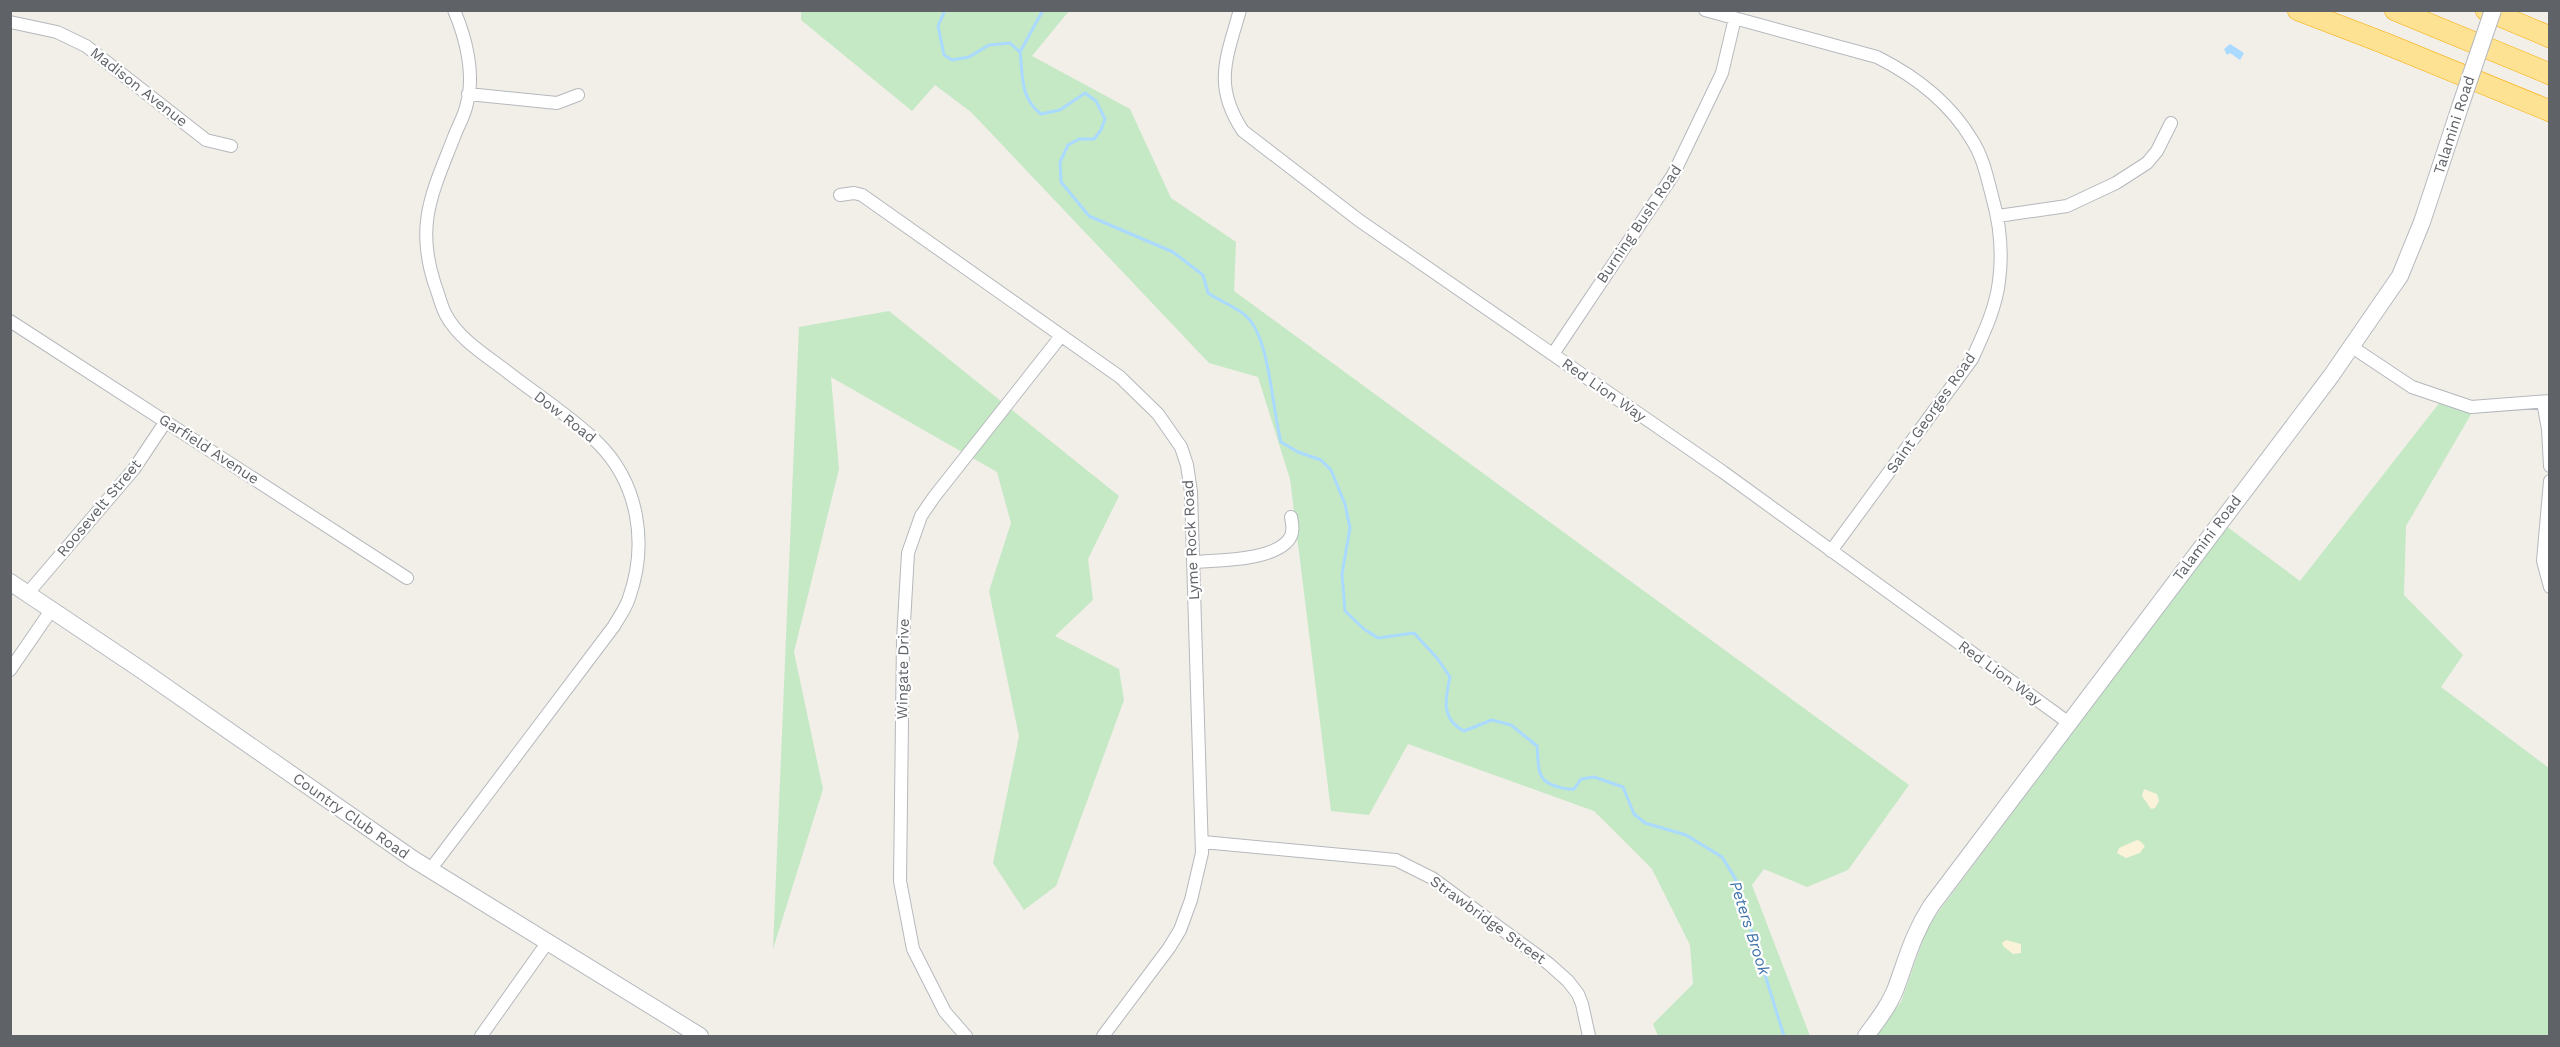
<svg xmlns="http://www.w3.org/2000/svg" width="2560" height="1047" font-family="'Work Sans',sans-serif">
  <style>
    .green { fill: #c5e8c5 }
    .sand { fill: #fbf3d9 }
    .water { fill: #aadaff }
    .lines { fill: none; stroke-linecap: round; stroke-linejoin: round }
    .stream { stroke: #aadaff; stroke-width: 3 }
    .street-casing { stroke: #b5b8bc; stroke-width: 14 }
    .secondary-casing { stroke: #b6babf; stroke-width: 18 }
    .highway-casing { stroke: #f9ab00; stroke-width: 22 }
    .street { stroke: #fff; stroke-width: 12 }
    .secondary { stroke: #fff; stroke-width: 16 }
    .highway { stroke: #fde293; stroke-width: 21 }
    .secondary-bridge-casing { stroke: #b6babf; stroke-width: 18; stroke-linecap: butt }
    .secondary-bridge { stroke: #fff; stroke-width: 16 }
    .labels { text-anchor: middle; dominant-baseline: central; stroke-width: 4.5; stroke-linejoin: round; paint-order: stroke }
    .street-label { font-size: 15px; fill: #5f6368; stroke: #fff }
    .water-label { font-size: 16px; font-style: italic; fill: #4174aa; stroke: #fff }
  </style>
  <rect width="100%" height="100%" fill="#f1efe8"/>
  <path class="green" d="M 801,10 L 1069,11 L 1032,56 L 1130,109 L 1171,198 L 1236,242 L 1234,291 L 1909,785 L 1848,870 L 1807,887 L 1764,869 L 1752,885 L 1810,1036 L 1658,1036 L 1653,1024 L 1693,984 L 1690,945 L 1652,869 L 1594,811 L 1408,744 L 1369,815 L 1331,811 L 1290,479 L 1258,377 L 1209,363 L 971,112 L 935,85 L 912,111 L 801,20 Z
    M 889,311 L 1119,496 L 1088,559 L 1093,600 L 1055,636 L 1119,669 L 1124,700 L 1056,886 L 1024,910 L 993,863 L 1019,736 L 989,591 L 1011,523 L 997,472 L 831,377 L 839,469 L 794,652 L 823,789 L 773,949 L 799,327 Z
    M 2444,397 L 2477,404 L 2406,526 L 2404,595 L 2463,655 L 2441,687 L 2549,768 L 2549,1036 L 1872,1036 L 1901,1002 L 1928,926 L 2226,526 L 2300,581 Z"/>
  <path class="sand" d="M 2144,789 L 2157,794 L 2159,801 L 2155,808 L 2151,809 L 2142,796 Z
    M 2137,840 L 2140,841 L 2145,846 L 2140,853 L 2126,858 L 2117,853 L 2119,848 Z
    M 2006,940 L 2021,944 L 2021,953 L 2013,954 L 2004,947 L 2002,943 Z"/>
  <path class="water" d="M 2230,44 L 2244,53 L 2240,60 L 2230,53 L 2227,55 L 2224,49 Z"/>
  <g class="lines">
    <path class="stream" d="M 945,10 L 938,26 L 944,55 L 952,60 L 969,57 L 989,45 L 1010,43 L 1020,52 C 1023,76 1020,98 1041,114 L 1060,110 L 1085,93 L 1096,101 L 1105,119 L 1101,130 L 1094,139 L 1079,139 L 1068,145 L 1060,162 L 1061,182 L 1089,216 L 1173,252 L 1203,275 L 1208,293 C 1219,301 1239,308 1247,317 C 1270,339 1272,409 1281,442 L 1298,452 L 1321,460 L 1331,470 L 1345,504 L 1350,528 L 1342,574 L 1345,611 L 1364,629 L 1378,638 L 1414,633 L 1437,658 L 1450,677 C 1445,699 1441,719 1464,731 L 1492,720 L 1511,725 L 1537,746 C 1539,764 1535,780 1555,786 C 1562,788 1567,790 1574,789 L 1581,779 L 1594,777 L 1623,787 L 1634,814 L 1645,823 L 1686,835 L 1722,857 L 1735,878 L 1784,1036
      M 1020,52 L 1043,10"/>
    <g class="street-casing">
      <path id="street" d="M 1240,10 C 1226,59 1213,86 1243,131 L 1360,221 L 1723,472 L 2069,723
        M 1705,10 L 1877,57 C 1915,76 1950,103 1972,140 C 1983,157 1987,177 1992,196 C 2000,224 2003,252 1999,281 C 1996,308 1983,335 1972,359 L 1831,551
        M 10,22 L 57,32 L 86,46 L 206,140 L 231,146
        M 468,94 L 557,103 L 578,95
        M 840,195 L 854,193 L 862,195 L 1120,377 L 1158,414 L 1181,447 L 1187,465 L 1191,492 L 1202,853 L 1191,900 L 1180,930 L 1169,948 L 1103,1036
        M 1998,216 L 2067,206 L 2116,183 L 2147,163 L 2157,151 L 2171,123
        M 10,321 L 407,578
        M 2352,347 L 2412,387 L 2471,407 L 2550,401
        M 1553,354 L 1673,175 L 1722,73 L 1735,18
        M 2543,402 L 2548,429 L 2550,466
        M 2550,481 L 2543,561 L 2550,587
        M 1194,562 C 1218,560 1279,561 1291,536 C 1294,530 1292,523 1291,517
        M 28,593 L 134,469 L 166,421
        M 10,670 L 52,609
        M 1203,842 L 1396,860 L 1432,878 L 1549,964 L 1568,981 L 1578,994 L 1582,1004 L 1589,1036
        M 430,870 L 614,626 C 619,617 626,608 629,598 C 648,544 639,484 598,443 C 572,417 534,393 505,370 C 485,355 458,338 446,315 C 441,306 439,295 435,285 C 415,225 432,193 454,137 C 458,126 465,115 467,103 C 475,74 466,38 454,10
        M 481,1036 L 547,943
        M 966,1036 L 945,1012 L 913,949 L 900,881 L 903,640 L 908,553 L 921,516 L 934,497 L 1061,336"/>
    </g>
    <g class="secondary-casing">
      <path id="secondary" d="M 10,582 L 140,669 L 413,859 L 700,1036
        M 1866,1036 C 1877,1021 1889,1006 1896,988 C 1907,958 1913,934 1931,906 L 2331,376 L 2400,276 L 2422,222 L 2460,107"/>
    </g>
    <g class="highway-casing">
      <path id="highway" d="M 2298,10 L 2384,43 L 2550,111
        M 2395,10 L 2550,74
        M 2486,10 L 2550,37"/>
    </g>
    <use href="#street" class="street"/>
    <use href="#secondary" class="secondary"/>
    <use href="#highway" class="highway"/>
    <g class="secondary-bridge-casing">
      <path id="secondary-bridge" d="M 2460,107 L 2493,10"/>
    </g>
    <use href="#secondary-bridge" class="secondary-bridge"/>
  </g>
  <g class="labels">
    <g class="street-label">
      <text transform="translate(139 87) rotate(38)">Madison Avenue</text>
      <text transform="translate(2454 125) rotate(-72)">Talamini Road</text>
      <text transform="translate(1639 224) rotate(-56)">Burning Bush Road</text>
      <text transform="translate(1604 390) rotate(35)">Red Lion Way</text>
      <text transform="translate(1931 413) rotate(-55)">Saint Georges Road</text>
      <text transform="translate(565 417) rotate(38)">Dow Road</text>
      <text transform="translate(209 449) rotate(33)">Garfield Avenue</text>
      <text transform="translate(99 508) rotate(-50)">Roosevelt Street</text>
      <text transform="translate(2207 538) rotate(-53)">Talamini Road</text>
      <text transform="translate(1191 540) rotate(-93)">Lyme Rock Road</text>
      <text transform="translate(903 669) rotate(-89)">Wingate Drive</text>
      <text transform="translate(2000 673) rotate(36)">Red Lion Way</text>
      <text transform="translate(351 816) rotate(35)">Country Club Road</text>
      <text transform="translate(1488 920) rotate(36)">Strawbridge Street</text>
    </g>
    <g class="water-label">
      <text transform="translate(1750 928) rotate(72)">Peters Brook</text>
    </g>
  </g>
  <rect width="2560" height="1047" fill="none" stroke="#5f6368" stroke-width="24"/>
</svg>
